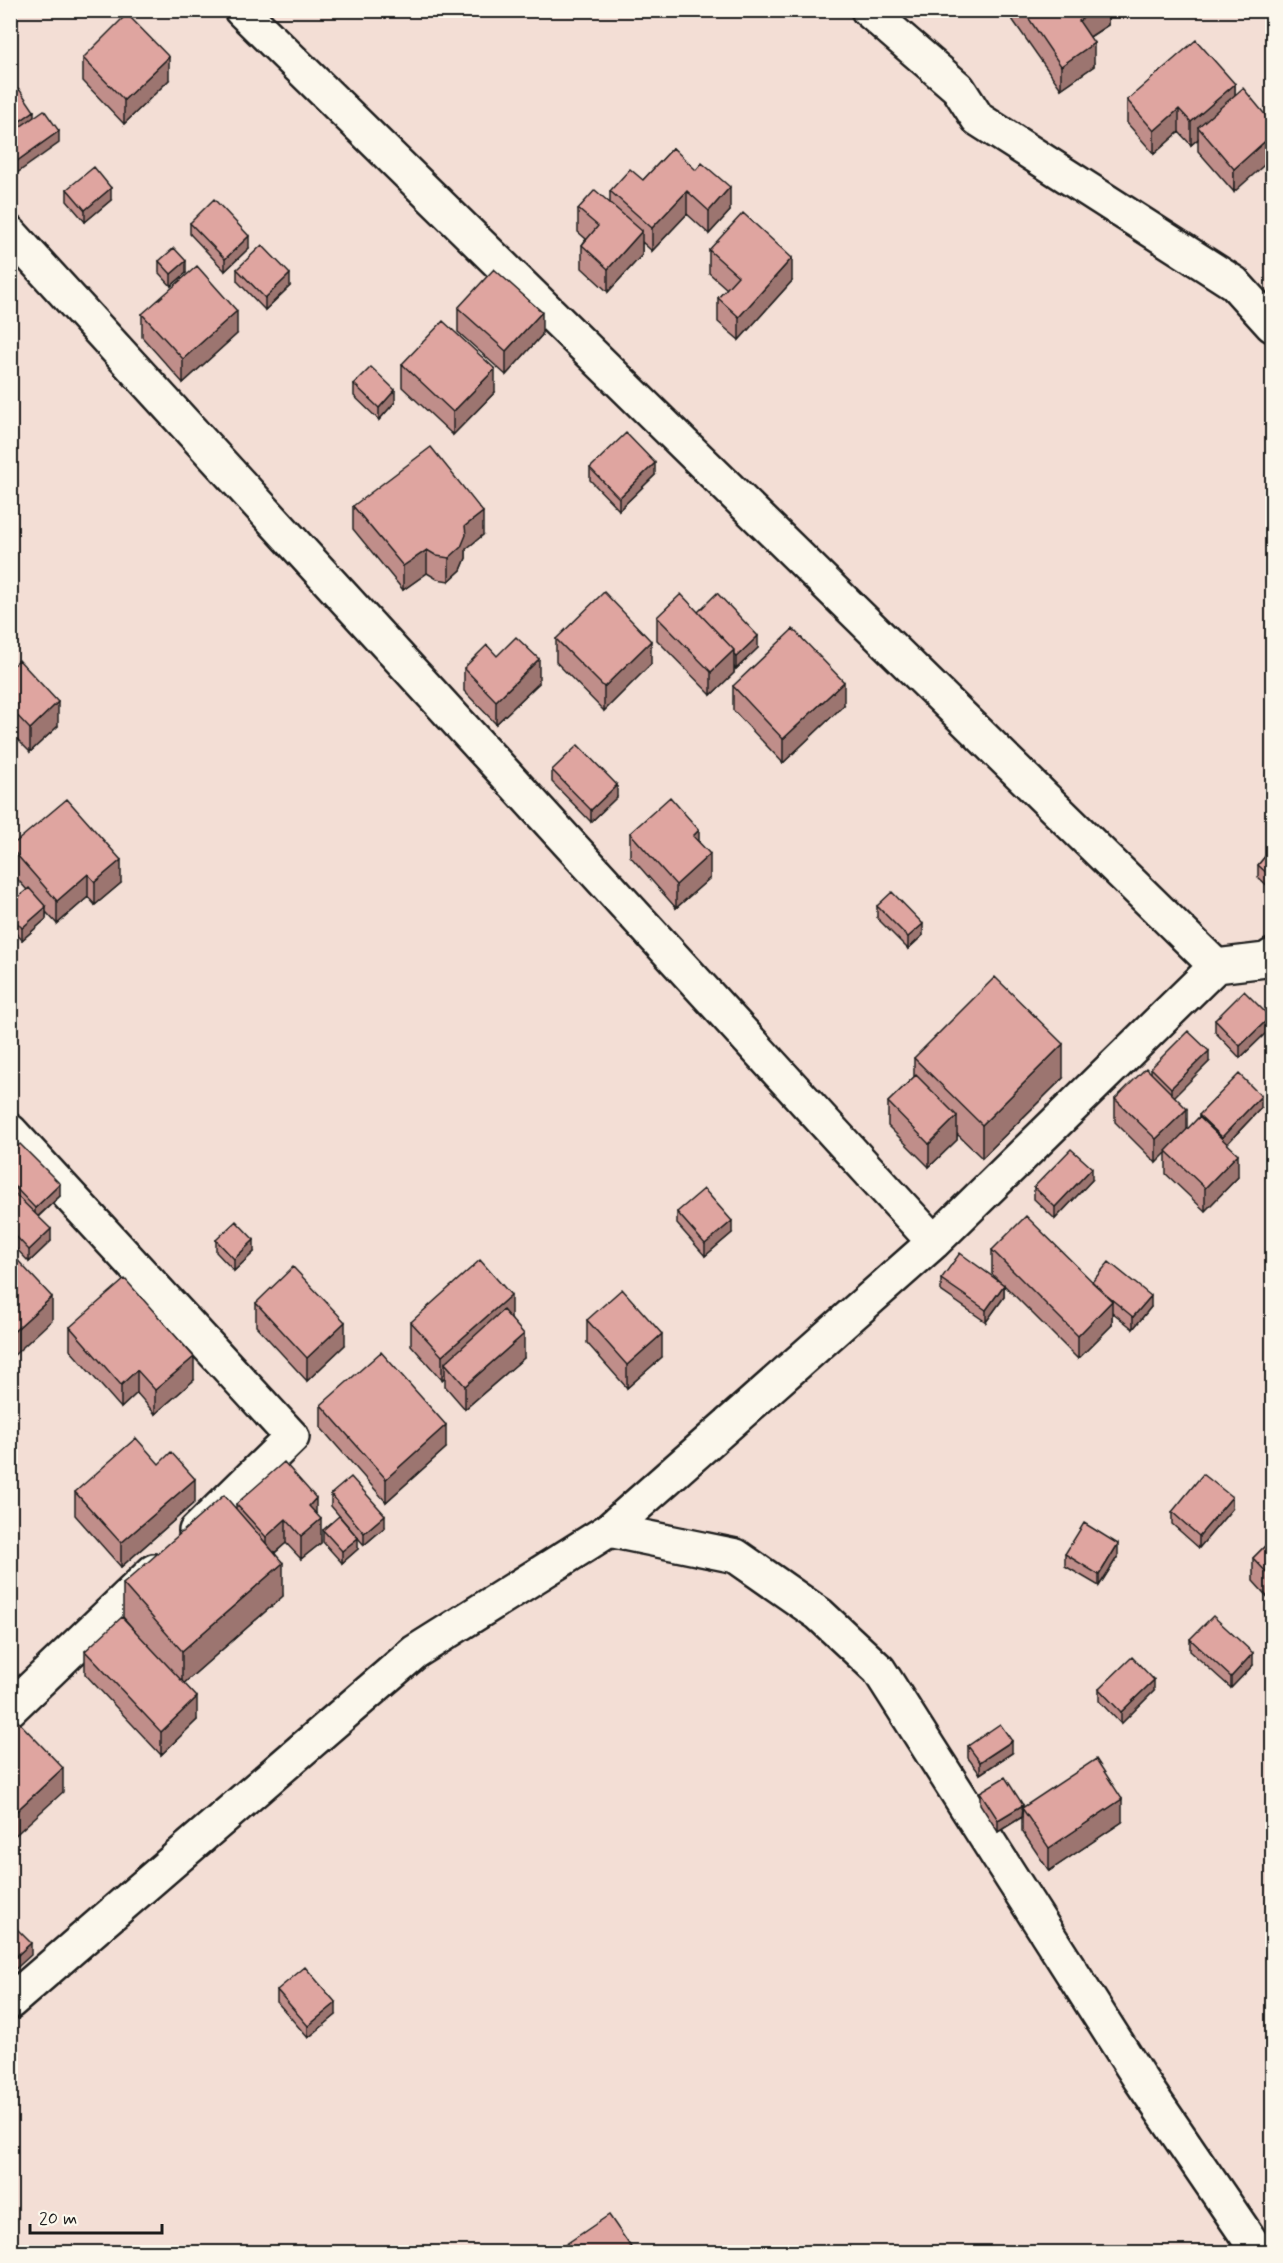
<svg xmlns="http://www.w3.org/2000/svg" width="1283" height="2263" font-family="Mynerve,sans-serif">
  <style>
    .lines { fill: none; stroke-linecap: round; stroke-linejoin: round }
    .street-casing { stroke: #1c1c1c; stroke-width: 38 }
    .street { stroke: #fbf7ec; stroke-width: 33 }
    .wall { fill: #c08e8a; stroke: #1c1c1c; stroke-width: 1.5 }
    .shaded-wall { fill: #9c7470; stroke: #1c1c1c; stroke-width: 1.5 }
    .building { fill: #dfa5a0; stroke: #1c1c1c; stroke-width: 1.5 }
  </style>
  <rect width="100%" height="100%" fill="#f3ded5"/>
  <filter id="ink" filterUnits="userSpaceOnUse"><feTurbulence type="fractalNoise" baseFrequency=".0167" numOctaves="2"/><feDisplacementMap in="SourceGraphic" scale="12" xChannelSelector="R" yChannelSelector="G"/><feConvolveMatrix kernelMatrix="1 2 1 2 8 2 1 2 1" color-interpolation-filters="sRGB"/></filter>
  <g filter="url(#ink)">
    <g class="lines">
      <g class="street-casing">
        <path id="street" d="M 241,10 L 1216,966
          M 868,10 L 958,88 L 978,119 L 1234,283 L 1272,325
          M 10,233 L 934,1242
          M 10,1131 L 292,1437 L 196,1531
          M 609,1530 L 736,1556 L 819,1614 L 879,1670 L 1140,2079 L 1258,2252
          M 10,1709 L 154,1571
          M 10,2002 L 415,1652 L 609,1530 L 934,1242 L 1216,966 L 1266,960 L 1272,956"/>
      </g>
      <use href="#street" class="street"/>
    </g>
    <path class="wall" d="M 1012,10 L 1108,10 L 1108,25 L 1090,37 L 1094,66 L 1061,89 L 1012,19 Z
      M 83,58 L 169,80 L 124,124 L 83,81 Z
      M 1235,84 L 1234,192 L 1198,151 L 1198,139 L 1191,145 L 1179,132 L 1154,154 L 1127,123 L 1127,100 Z
      M 673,148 L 730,211 L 709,234 L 687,214 L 652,251 L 642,242 L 642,255 L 608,292 L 582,268 L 582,245 L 586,239 L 578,232 L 578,209 L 610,203 L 610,191 L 643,180 Z
      M 67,189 L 111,200 L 85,222 L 67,201 Z
      M 190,223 L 249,248 L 225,271 L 190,234 Z
      M 709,250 L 792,281 L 739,340 L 718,322 L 718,298 L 727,289 L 709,273 Z
      M 159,261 L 186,273 L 171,286 L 159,273 Z
      M 237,269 L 290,286 L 265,310 L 237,281 Z
      M 458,308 L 542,335 L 506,375 L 458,332 Z
      M 142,314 L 237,334 L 183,383 L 142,337 Z
      M 402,364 L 495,392 L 453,435 L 402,387 Z
      M 354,384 L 395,402 L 379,420 L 354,396 Z
      M 590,468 L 655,475 L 619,510 L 590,480 Z
      M 353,506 L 483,535 L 466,549 L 466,558 L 461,570 L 449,581 L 437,579 L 427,573 L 403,590 L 353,529 Z
      M 698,612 L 758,648 L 736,669 L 734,667 L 734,673 L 711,695 L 657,640 L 657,617 Z
      M 556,639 L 651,664 L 604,711 L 556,662 Z
      M 497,656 L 539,683 L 496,724 L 464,691 L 464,668 Z
      M 10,668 L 58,726 L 30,752 L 10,732 Z
      M 733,686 L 844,705 L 783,763 L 733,710 Z
      M 552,770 L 617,797 L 591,822 L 552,782 Z
      M 630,833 L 699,842 L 710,878 L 676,908 L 630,856 Z
      M 10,847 L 121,883 L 95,905 L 88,897 L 57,924 L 46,912 L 46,919 L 22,940 L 10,927 L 10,904 L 27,890 L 10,871 Z
      M 1272,848 L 1272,890 L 1258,877 L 1258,865 Z
      M 877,906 L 923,935 L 908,949 L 877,918 Z
      M 1215,1020 L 1270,1029 L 1240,1058 L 1215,1032 Z
      M 914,1058 L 1063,1078 L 982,1158 L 957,1134 L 957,1140 L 929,1167 L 888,1126 L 888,1102 L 914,1077 Z
      M 1209,1062 L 1174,1096 L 1187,1130 L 1199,1117 L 1199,1115 L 1261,1108 L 1227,1144 L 1238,1177 L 1205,1211 L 1166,1174 L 1166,1152 L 1156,1163 L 1115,1122 L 1115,1099 L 1151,1073 L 1151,1068 Z
      M 10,1153 L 60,1196 L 38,1217 L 51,1241 L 29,1262 L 10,1242 Z
      M 1092,1180 L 1055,1219 L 1034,1199 L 1034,1187 Z
      M 677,1212 L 732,1233 L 705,1256 L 677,1224 Z
      M 216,1240 L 254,1252 L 234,1271 L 216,1252 Z
      M 992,1250 L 1092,1282 L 1151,1307 L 1133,1329 L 1112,1312 L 1112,1325 L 1078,1359 L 1004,1285 L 1004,1297 L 986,1322 L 941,1291 L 941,1279 L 1002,1284 L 992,1274 Z
      M 256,1303 L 345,1345 L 307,1381 L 256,1326 Z
      M 511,1318 L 524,1358 L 465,1409 L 445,1386 L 445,1377 L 442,1380 L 411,1345 L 411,1322 Z
      M 587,1320 L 662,1357 L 627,1388 L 587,1343 Z
      M 70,1327 L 194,1380 L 155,1414 L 137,1393 L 121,1408 L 70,1350 Z
      M 321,1405 L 446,1448 L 386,1502 L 321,1428 Z
      M 159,1464 L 195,1502 L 121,1567 L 75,1515 L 75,1492 Z
      M 331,1494 L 385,1527 L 364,1545 L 331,1506 Z
      M 236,1504 L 316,1514 L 321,1543 L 301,1559 L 286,1543 L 275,1553 L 283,1596 L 184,1683 L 197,1720 L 161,1755 L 85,1674 L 85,1651 L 135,1631 L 123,1617 L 123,1584 L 236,1508 Z
      M 1232,1509 L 1199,1548 L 1172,1524 L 1172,1512 Z
      M 323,1530 L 358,1549 L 342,1563 L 323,1542 Z
      M 1272,1539 L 1272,1602 L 1253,1581 L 1253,1558 Z
      M 1065,1554 L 1118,1556 L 1099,1586 L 1065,1566 Z
      M 1190,1639 L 1253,1665 L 1231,1688 L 1190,1651 Z
      M 1099,1689 L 1154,1691 L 1121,1724 L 1099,1701 Z
      M 968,1746 L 1012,1753 L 980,1774 L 968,1758 Z
      M 980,1792 L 1023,1807 L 1122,1822 L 1049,1871 L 1022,1831 L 1022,1817 L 998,1832 L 980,1804 Z
      M 277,1990 L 336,2015 L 308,2038 L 277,2002 Z"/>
    <path class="shaded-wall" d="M 1094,10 L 1108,10 L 1108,25 L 1079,44 L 1079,21 Z
      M 1094,43 L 1094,66 L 1061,89 L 1061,66 Z
      M 169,57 L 169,80 L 124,124 L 124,100 Z
      M 1235,84 L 1235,108 L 1198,127 L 1198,139 L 1191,145 L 1191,122 Z
      M 1179,109 L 1179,132 L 1154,154 L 1154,131 Z
      M 34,111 L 34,122 L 10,139 L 10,128 Z
      M 59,131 L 59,143 L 10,178 L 10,166 Z
      M 1272,135 L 1272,158 L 1234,192 L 1234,169 Z
      M 730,187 L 730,211 L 709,234 L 709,211 Z
      M 111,188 L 111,200 L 85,222 L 85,210 Z
      M 687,191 L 687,214 L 652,251 L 652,228 Z
      M 642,231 L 642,255 L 608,292 L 608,269 Z
      M 249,236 L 249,248 L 225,271 L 225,259 Z
      M 792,258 L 792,281 L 739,340 L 739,317 Z
      M 186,261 L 186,273 L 171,286 L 171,274 Z
      M 290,274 L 290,286 L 265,310 L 265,298 Z
      M 237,311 L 237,334 L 183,383 L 183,359 Z
      M 542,312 L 542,335 L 506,375 L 506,351 Z
      M 495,369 L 495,392 L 453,435 L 453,412 Z
      M 395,390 L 395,402 L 379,420 L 379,408 Z
      M 655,463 L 655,475 L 619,510 L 619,498 Z
      M 483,512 L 483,535 L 466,549 L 466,558 L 461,570 L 449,581 L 449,558 L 465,526 Z
      M 427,550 L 427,573 L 403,590 L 403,566 Z
      M 758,636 L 758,648 L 736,669 L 736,657 Z
      M 651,641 L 651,664 L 604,711 L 604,687 Z
      M 734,650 L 734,673 L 711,695 L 711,672 Z
      M 539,659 L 539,683 L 496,724 L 496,701 Z
      M 844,682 L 844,705 L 783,763 L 783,739 Z
      M 58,702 L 58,726 L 30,752 L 30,729 Z
      M 617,785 L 617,797 L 591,822 L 591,810 Z
      M 699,830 L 699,854 L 693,836 Z
      M 710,854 L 710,878 L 676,908 L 676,885 Z
      M 121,860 L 121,883 L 95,905 L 95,882 Z
      M 88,874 L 88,897 L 57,924 L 57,901 Z
      M 46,907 L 46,919 L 22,940 L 22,928 Z
      M 923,924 L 923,935 L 908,949 L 908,937 Z
      M 16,950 L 16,973 L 10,978 L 10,955 Z
      M 1270,1017 L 1270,1029 L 1240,1058 L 1240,1046 Z
      M 1063,1044 L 1063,1078 L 982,1158 L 982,1125 Z
      M 1209,1051 L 1209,1062 L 1171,1100 L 1171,1088 Z
      M 1261,1096 L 1261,1108 L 1222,1149 L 1222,1137 Z
      M 1187,1109 L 1187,1132 L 1156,1163 L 1156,1139 Z
      M 957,1116 L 957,1140 L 929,1167 L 929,1144 Z
      M 1238,1154 L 1238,1177 L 1205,1211 L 1205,1188 Z
      M 1092,1168 L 1092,1180 L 1055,1219 L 1055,1207 Z
      M 60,1184 L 60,1196 L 35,1219 L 35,1208 Z
      M 732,1221 L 732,1233 L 705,1256 L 705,1244 Z
      M 51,1229 L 51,1241 L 29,1262 L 29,1250 Z
      M 254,1240 L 254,1252 L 234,1271 L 234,1259 Z
      M 1004,1285 L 1004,1297 L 986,1322 L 986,1310 Z
      M 511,1295 L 511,1318 L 452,1371 L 445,1363 L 445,1377 L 442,1380 L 442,1356 Z
      M 1151,1296 L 1151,1307 L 1133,1329 L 1133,1317 Z
      M 52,1297 L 52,1320 L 10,1359 L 10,1335 Z
      M 1112,1301 L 1112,1325 L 1078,1359 L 1078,1336 Z
      M 345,1322 L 345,1345 L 307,1381 L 307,1358 Z
      M 524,1334 L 524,1358 L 465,1409 L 465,1386 Z
      M 662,1334 L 662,1357 L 627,1388 L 627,1365 Z
      M 194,1357 L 194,1380 L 155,1414 L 155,1390 Z
      M 137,1370 L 137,1393 L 121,1408 L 121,1385 Z
      M 446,1425 L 446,1448 L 386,1502 L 386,1479 Z
      M 195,1479 L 195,1502 L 121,1567 L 121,1543 Z
      M 1232,1497 L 1232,1509 L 1199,1548 L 1199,1536 Z
      M 316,1498 L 316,1522 L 309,1506 Z
      M 385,1515 L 385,1527 L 364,1545 L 364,1533 Z
      M 286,1519 L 286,1543 L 266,1560 L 266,1537 Z
      M 321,1519 L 321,1543 L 301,1559 L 301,1536 Z
      M 358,1538 L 358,1549 L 342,1563 L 342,1551 Z
      M 1118,1544 L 1118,1556 L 1099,1586 L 1099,1575 Z
      M 283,1563 L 283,1596 L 182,1685 L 182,1651 Z
      M 1253,1653 L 1253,1665 L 1231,1688 L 1231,1677 Z
      M 1154,1680 L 1154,1691 L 1121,1724 L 1121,1712 Z
      M 197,1697 L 197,1720 L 161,1755 L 161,1732 Z
      M 1012,1741 L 1012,1753 L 980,1774 L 980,1762 Z
      M 63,1768 L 63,1792 L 10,1840 L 10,1817 Z
      M 1122,1799 L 1122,1822 L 1049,1871 L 1049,1848 Z
      M 1023,1805 L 1022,1817 L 998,1832 L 998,1820 Z
      M 31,1943 L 31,1955 L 10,1974 L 10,1962 Z
      M 336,2003 L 336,2015 L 308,2038 L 308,2026 Z"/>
    <path class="building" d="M 1023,10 L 1094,10 L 1079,21 L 1094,43 L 1061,66 Z
      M 127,14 L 169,57 L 124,100 L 83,58 Z
      M 1196,40 L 1235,84 L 1191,122 L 1179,109 L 1154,131 L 1127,100 Z
      M 1243,88 L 1272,123 L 1272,135 L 1234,169 L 1198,127 Z
      M 19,89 L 34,111 L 10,128 L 10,96 Z
      M 44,110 L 59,131 L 10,166 L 10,134 Z
      M 673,148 L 696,170 L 702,163 L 730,187 L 709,211 L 687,191 L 652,228 L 610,191 L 630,169 L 643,180 Z
      M 94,167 L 111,188 L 85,210 L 67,189 Z
      M 595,190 L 642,231 L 608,269 L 582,245 L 598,226 L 578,209 Z
      M 214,199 L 249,236 L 225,259 L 190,223 Z
      M 743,213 L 792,258 L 739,317 L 718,298 L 738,276 L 709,250 Z
      M 262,245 L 290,274 L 265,298 L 237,269 Z
      M 174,248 L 186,261 L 171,274 L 159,261 Z
      M 197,266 L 237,311 L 183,359 L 142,314 Z
      M 494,269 L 542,312 L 506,351 L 458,308 Z
      M 443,321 L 495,369 L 453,412 L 402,364 Z
      M 371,367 L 395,390 L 379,408 L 354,384 Z
      M 626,433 L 655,463 L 619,498 L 590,468 Z
      M 431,447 L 483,512 L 465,526 L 466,535 L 461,547 L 449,558 L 437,556 L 427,550 L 403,566 L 353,506 Z
      M 604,592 L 651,641 L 604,687 L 556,639 Z
      M 717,593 L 758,636 L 736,657 L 734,655 L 734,650 L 698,612 Z
      M 681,594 L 734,650 L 711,672 L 657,617 Z
      M 793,629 L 844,682 L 783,739 L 733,686 Z
      M 516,637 L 539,659 L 496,701 L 464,668 L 487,645 L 497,656 Z
      M 19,660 L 58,702 L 30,729 L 10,708 L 10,668 Z
      M 578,745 L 617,785 L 591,810 L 552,770 Z
      M 670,797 L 699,830 L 693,836 L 710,854 L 676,885 L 630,833 Z
      M 67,799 L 121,860 L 95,882 L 88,874 L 57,901 L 10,847 Z
      M 1272,848 L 1272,878 L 1258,865 Z
      M 29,888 L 46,907 L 22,928 L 10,915 L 10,904 Z
      M 892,892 L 923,924 L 908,937 L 877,906 Z
      M 10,944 L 16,950 L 10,955 Z
      M 995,977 L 1063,1044 L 982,1125 L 914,1058 Z
      M 1244,991 L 1270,1017 L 1240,1046 L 1215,1020 Z
      M 1188,1031 L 1209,1051 L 1171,1088 L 1151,1068 Z
      M 1146,1068 L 1187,1109 L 1156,1139 L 1115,1099 Z
      M 1239,1074 L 1261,1096 L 1222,1137 L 1199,1115 Z
      M 916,1075 L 957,1116 L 929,1144 L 888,1102 Z
      M 1199,1117 L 1238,1154 L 1205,1188 L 1166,1151 Z
      M 20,1144 L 60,1184 L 35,1208 L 10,1182 L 10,1153 Z
      M 1071,1149 L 1092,1168 L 1055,1207 L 1034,1187 Z
      M 10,1189 L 51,1229 L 29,1250 L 10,1230 Z
      M 704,1189 L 732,1221 L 705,1244 L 677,1212 Z
      M 1026,1216 L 1112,1301 L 1078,1336 L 992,1250 Z
      M 236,1221 L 254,1240 L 234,1259 L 216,1240 Z
      M 10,1252 L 52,1297 L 10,1335 Z
      M 960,1253 L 1004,1285 L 986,1310 L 941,1279 Z
      M 480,1260 L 511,1295 L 442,1356 L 411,1322 Z
      M 1109,1262 L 1151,1296 L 1133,1317 L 1105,1294 L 1092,1282 Z
      M 293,1267 L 345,1322 L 307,1358 L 256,1303 Z
      M 125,1279 L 194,1357 L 155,1390 L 137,1370 L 121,1385 L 70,1327 Z
      M 622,1289 L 662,1334 L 627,1365 L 587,1320 Z
      M 503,1310 L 524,1334 L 465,1386 L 445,1363 Z
      M 381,1352 L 446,1425 L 386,1479 L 321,1405 Z
      M 136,1438 L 159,1464 L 171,1452 L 195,1479 L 121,1543 L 75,1492 Z
      M 284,1462 L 316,1498 L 309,1506 L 321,1519 L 301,1536 L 286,1519 L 266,1537 L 236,1504 Z
      M 1203,1474 L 1232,1497 L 1199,1536 L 1172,1512 Z
      M 351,1477 L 385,1515 L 364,1533 L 331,1494 Z
      M 224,1495 L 283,1563 L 182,1651 L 123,1584 Z
      M 339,1516 L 358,1538 L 342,1551 L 323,1530 Z
      M 1084,1523 L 1118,1544 L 1099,1575 L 1065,1554 Z
      M 1272,1539 L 1272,1578 L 1253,1558 Z
      M 1213,1616 L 1253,1653 L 1231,1677 L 1190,1639 Z
      M 122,1617 L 197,1697 L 161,1732 L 85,1651 Z
      M 1132,1657 L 1154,1680 L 1121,1712 L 1099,1689 Z
      M 10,1713 L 63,1768 L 10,1817 Z
      M 1000,1724 L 1012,1741 L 980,1762 L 968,1746 Z
      M 1096,1759 L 1122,1799 L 1049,1848 L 1022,1808 Z
      M 1005,1777 L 1023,1805 L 998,1820 L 980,1792 Z
      M 10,1922 L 31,1943 L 10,1962 Z
      M 305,1967 L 336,2003 L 308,2026 L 277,1990 Z
      M 609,2215 L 635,2253 L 557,2253 L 556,2251 Z"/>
  </g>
  <rect width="1283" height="2263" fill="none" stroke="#fbf7ec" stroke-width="36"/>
  <rect x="18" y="18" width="1247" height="2227" fill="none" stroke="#1c1c1c" stroke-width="2" filter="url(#ink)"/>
  <path d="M30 2224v9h132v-9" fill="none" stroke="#1c1c1c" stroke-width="3"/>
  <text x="39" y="2224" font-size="18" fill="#1c1c1c" stroke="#fbf7ec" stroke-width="4.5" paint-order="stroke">20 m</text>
</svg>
